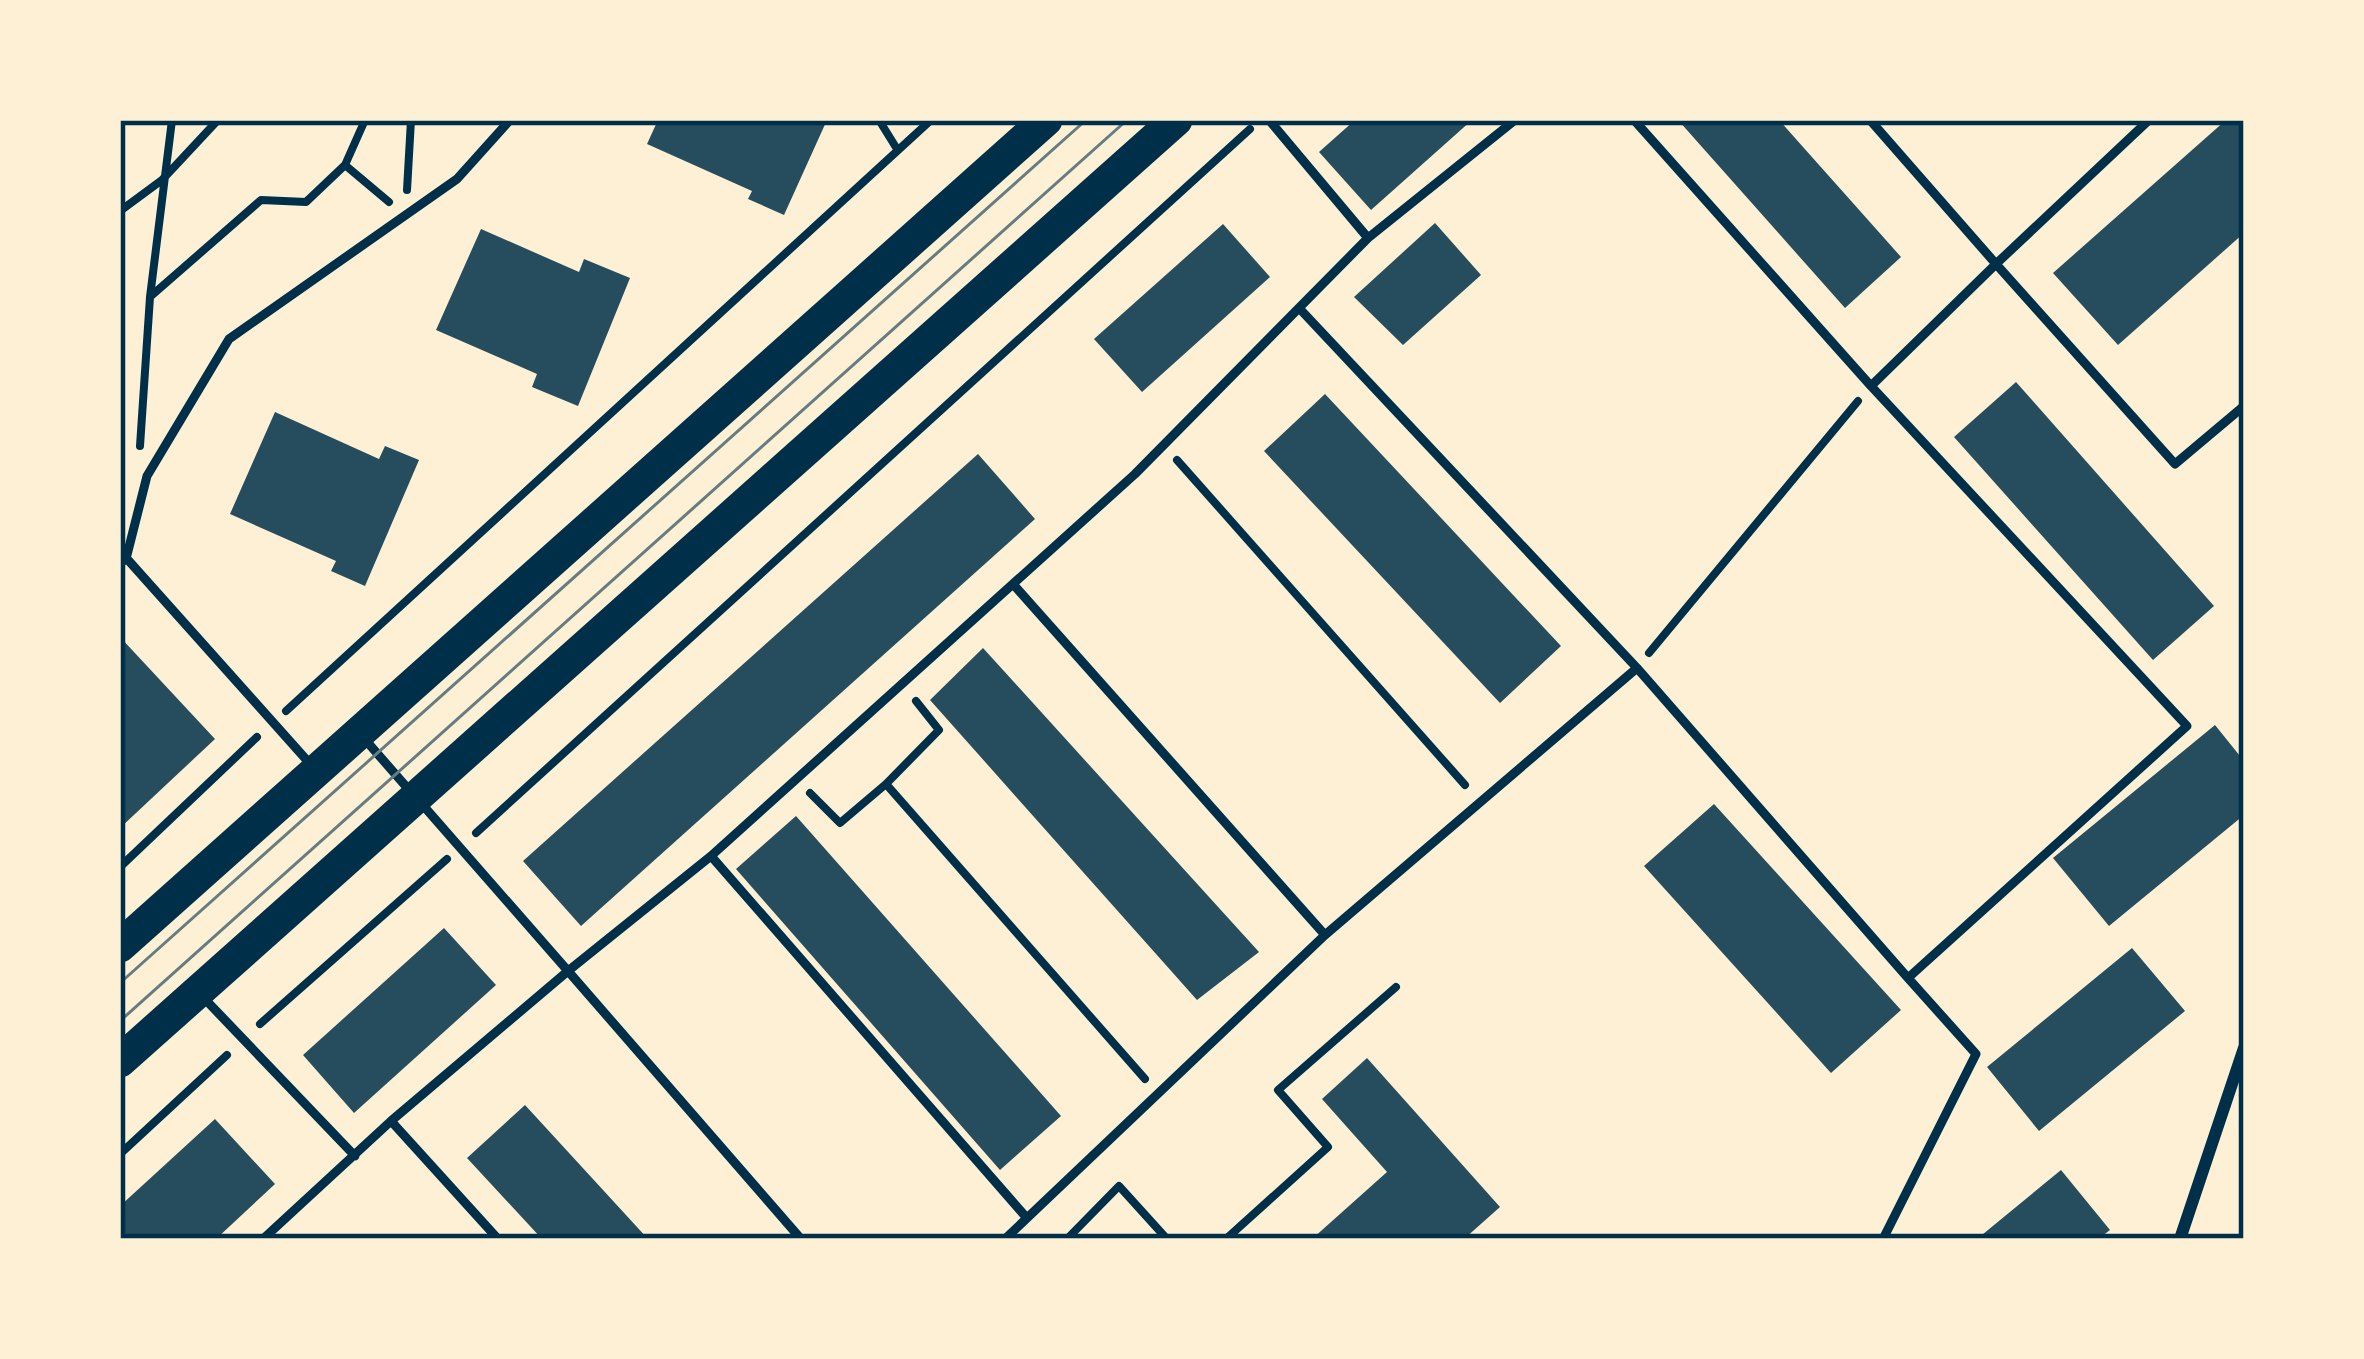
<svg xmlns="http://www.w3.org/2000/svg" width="2364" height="1359" font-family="'Source Sans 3',sans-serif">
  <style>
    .building { fill: #264d5e }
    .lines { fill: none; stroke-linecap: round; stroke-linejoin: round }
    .path { stroke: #003049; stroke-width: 8 }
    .service { stroke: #003049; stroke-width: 9 }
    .minor { stroke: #003049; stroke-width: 12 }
    .trunk { stroke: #003049; stroke-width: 33 }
    .tram { stroke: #657d81; stroke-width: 3 }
    .neatline { fill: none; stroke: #003049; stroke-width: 4.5 }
  </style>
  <rect width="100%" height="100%" fill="#fdf0d5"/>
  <path class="building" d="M 658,120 L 827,120 L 784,215 L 748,199 L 752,191 L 647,144 Z
    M 1355,120 L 1472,120 L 1371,210 L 1319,152 Z
    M 1678,120 L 1779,120 L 1901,257 L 1845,308 Z
    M 2226,120 L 2244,120 L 2244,233 L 2118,345 L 2053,273 Z
    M 1435,223 L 1481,275 L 1403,345 L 1354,297 Z
    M 1223,224 L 1270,277 L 1142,392 L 1094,339 Z
    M 481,229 L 579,272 L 584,259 L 630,278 L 578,406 L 532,387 L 537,374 L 436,330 Z
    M 2016,382 L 2214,606 L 2153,660 L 1954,437 Z
    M 1325,394 L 1561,646 L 1500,703 L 1264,451 Z
    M 275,412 L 379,459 L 385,446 L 419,460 L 365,586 L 331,571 L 336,561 L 230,514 Z
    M 978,454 L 1035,519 L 581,926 L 523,861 Z
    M 120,637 L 215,739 L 120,828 Z
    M 983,648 L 1259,952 L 1197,1000 L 930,700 Z
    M 2215,725 L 2244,761 L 2244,815 L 2109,926 L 2053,858 Z
    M 1714,804 L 1901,1010 L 1831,1073 L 1644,866 Z
    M 796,816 L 1061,1116 L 1000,1170 L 736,869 Z
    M 444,928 L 496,985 L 354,1113 L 303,1055 Z
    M 2132,948 L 2185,1011 L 2039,1131 L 1987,1067 Z
    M 1367,1058 L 1500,1207 L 1464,1239 L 1312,1239 L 1387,1172 L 1322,1099 Z
    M 525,1105 L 648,1239 L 542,1239 L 467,1158 Z
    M 215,1119 L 275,1184 L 216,1239 L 120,1239 L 120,1206 Z
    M 2061,1170 L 2110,1230 L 2098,1239 L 1977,1239 Z"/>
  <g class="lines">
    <path class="path" d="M 879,120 L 897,149
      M 345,165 L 389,202
      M 407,190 L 411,120
      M 120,211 L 162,180 L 218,120
      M 151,296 L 261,200 L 306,202 L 345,165 L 365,120
      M 140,446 L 150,297 L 172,120
      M 1177,460 L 1465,785
      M 1649,653 L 1858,401
      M 286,711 L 931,120
      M 886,784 L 939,730 L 916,701
      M 810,793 L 840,823 L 886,784 L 1145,1079
      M 476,833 L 1250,129
      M 120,867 L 257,737
      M 260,1024 L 447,859
      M 120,1154 L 227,1055
      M 1067,1239 L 1119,1186 L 1167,1239
      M 1226,1239 L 1328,1147 L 1278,1090 L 1396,987"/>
    <path class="service" d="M 1634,120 L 1871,386
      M 2149,120 L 1996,264 L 2175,464 L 2244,406
      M 1368,238 L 1515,120
      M 1299,308 L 1637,668
      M 120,551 L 312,766
      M 120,563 L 126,559 L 147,476 L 229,339 L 457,179 L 510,120
      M 1013,584 L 1325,935
      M 362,736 L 410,791
      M 711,856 L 1026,1217
      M 201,995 L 355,1156
      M 391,1121 L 498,1239
      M 263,1239 L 391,1121 L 568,971 L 421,803
      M 801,1239 L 568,971 L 711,856 L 1135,474 L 1368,238 L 1269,120
      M 1005,1239 L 1325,935 L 1637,668 L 1908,978 L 2187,726 L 1871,386 L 1996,264 L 1870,120
      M 1883,1239 L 1976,1054 L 1908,978"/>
    <path class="minor" d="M 2180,1239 L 2244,1048"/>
    <path class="trunk" d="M 120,946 L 1046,120
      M 120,1061 L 1176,120"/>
    <path class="tram" d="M 120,983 L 1086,120
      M 120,1021 L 1127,120"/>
  </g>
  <rect width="2364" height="1359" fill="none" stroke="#fdf0d5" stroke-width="246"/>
  <rect x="123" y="123" width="2118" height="1113" class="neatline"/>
</svg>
